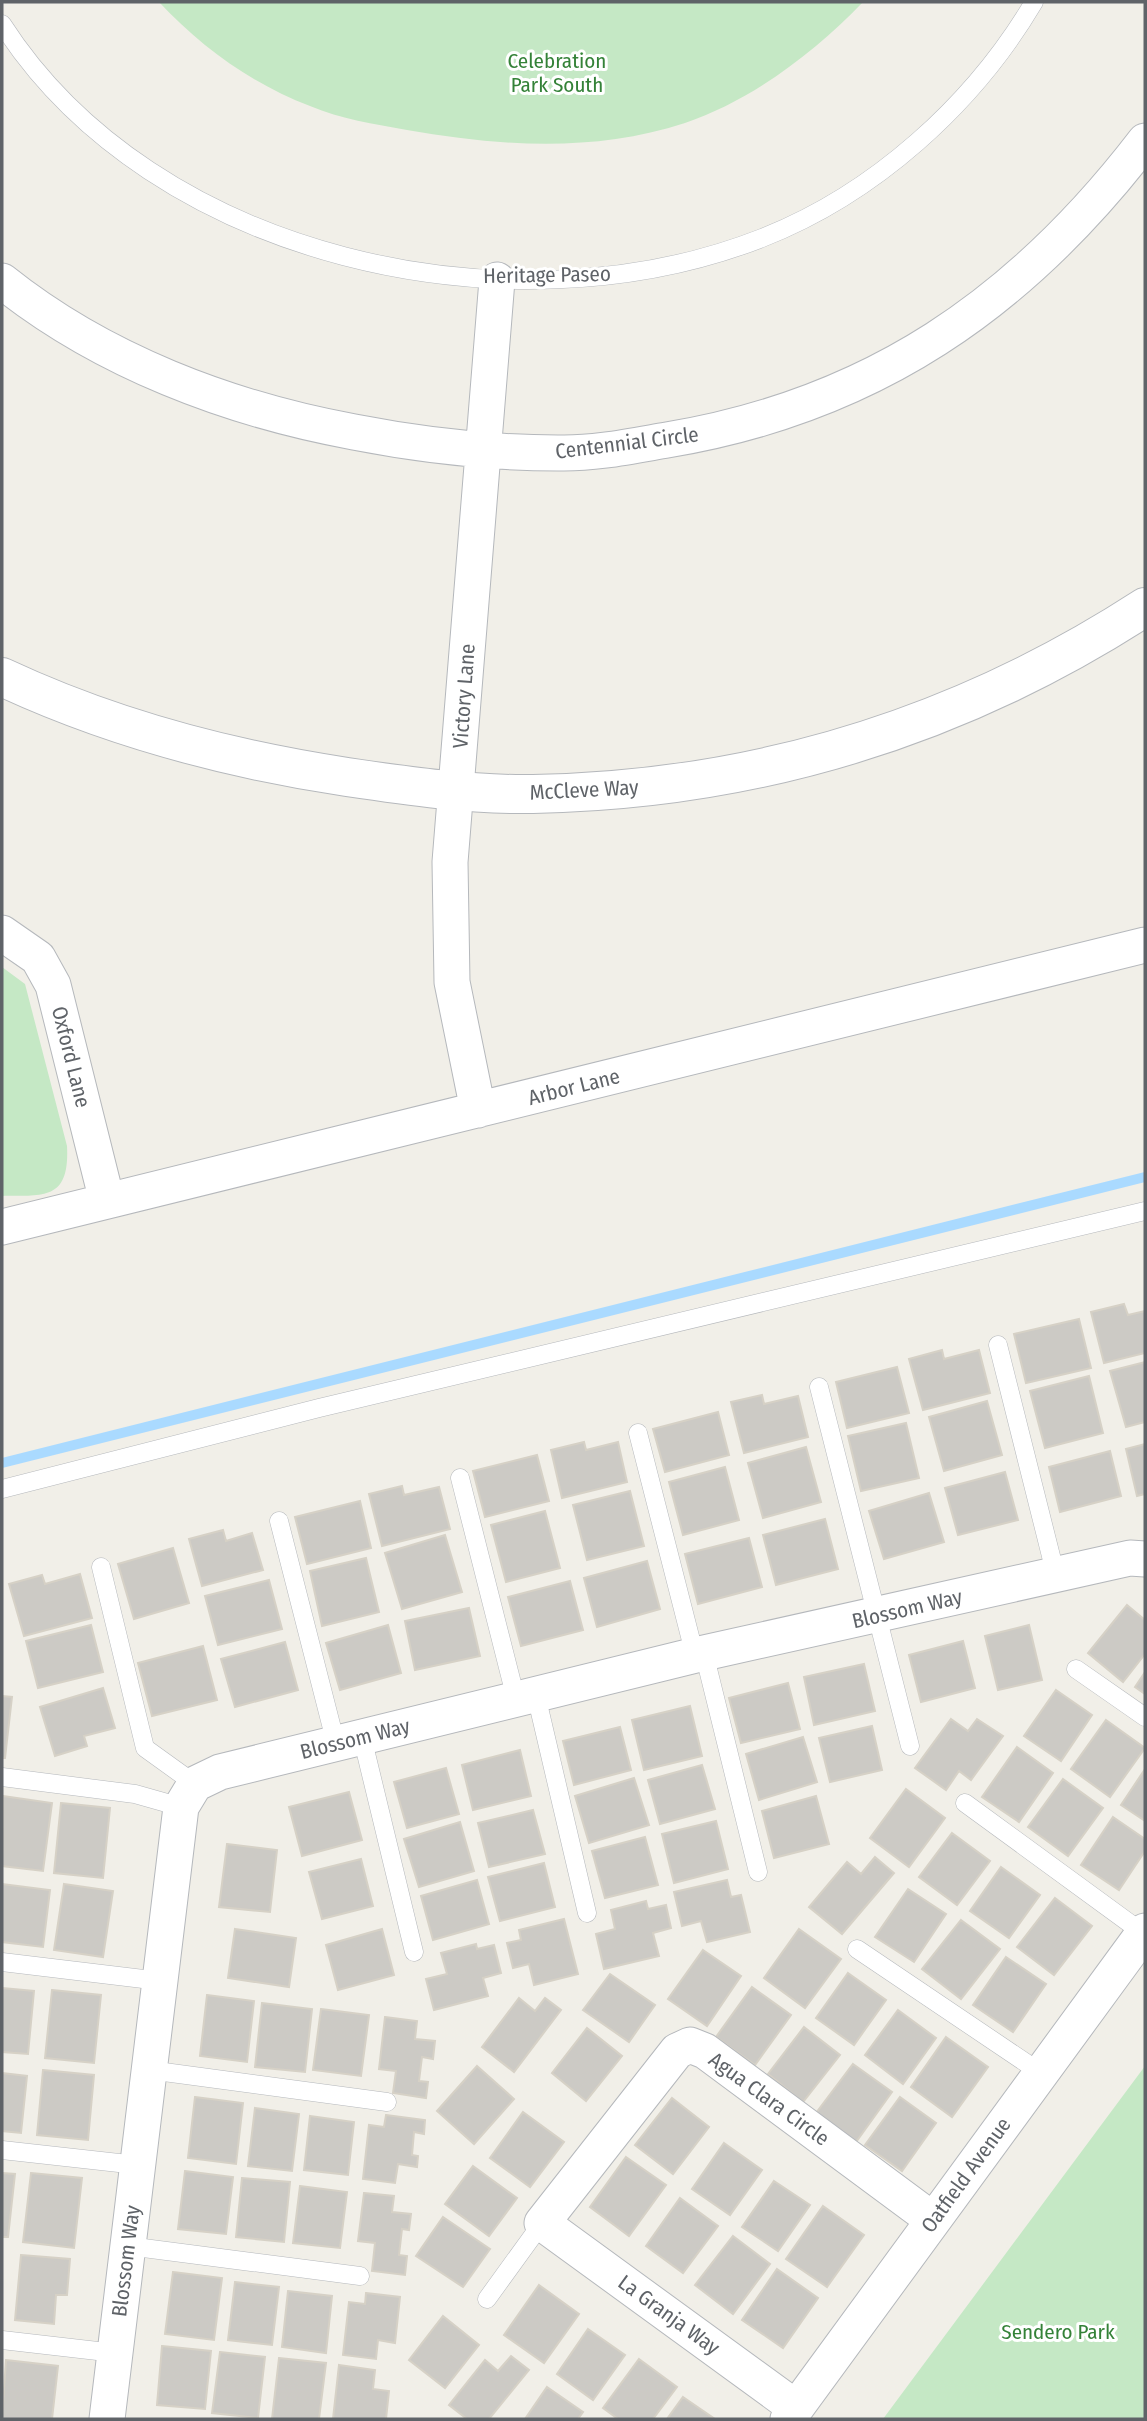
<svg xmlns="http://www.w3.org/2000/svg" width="1147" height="2421" font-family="'Fira Sans Condensed',sans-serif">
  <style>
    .green { fill: #c5e8c5 }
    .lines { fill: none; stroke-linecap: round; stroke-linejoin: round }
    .stream { stroke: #aadaff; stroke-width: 10 }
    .building { fill: #cccac5; stroke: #d6d1c6; stroke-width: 2 }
    .service-casing { stroke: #b5b8bc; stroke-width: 19 }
    .minor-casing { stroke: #b5b8bc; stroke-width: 37 }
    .tertiary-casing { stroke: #b5b8bc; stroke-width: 40 }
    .service { stroke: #fff; stroke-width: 18 }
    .minor { stroke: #fff; stroke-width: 35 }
    .tertiary { stroke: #fff; stroke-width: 38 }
    .labels { text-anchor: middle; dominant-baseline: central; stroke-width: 6; stroke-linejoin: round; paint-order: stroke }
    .park-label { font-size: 21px; fill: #348238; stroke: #fff }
    .street-label { font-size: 21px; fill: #5f6368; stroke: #fff }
  </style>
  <rect width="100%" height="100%" fill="#f1efe8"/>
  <path class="green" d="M 159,2 L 863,2 C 814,53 752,100 685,123 C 593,153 500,146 407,130 C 374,124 341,119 310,106 C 252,84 201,47 159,2 Z
    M 2,967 L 25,984 L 67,1146 C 70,1202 42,1195 2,1196 Z
    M 1145,2066 L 1145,2419 L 883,2419 Z"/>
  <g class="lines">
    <path class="stream" d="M 2,1463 L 1145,1177"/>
  </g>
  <path class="building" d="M 1124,1304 L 1128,1315 L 1145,1311 L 1145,1353 L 1104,1363 L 1091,1312 Z
    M 1079,1319 L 1091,1368 L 1026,1383 L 1014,1334 Z
    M 942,1350 L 944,1359 L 979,1350 L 990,1393 L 923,1410 L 909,1359 Z
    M 1145,1362 L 1145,1422 L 1126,1427 L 1110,1371 Z
    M 897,1367 L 909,1413 L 847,1428 L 836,1382 Z
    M 1089,1376 L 1103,1433 L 1045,1448 L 1030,1391 Z
    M 762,1395 L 764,1404 L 798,1396 L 808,1437 L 744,1453 L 731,1402 Z
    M 987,1401 L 1002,1455 L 944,1471 L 929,1417 Z
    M 718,1412 L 729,1455 L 665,1472 L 653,1429 Z
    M 906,1423 L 919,1478 L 861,1491 L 848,1436 Z
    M 584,1442 L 586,1450 L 618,1442 L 627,1482 L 562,1498 L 551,1450 Z
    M 1145,1444 L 1145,1494 L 1137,1496 L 1126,1449 Z
    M 806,1447 L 821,1502 L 763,1518 L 748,1463 Z
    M 1110,1451 L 1121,1496 L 1060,1512 L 1049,1467 Z
    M 537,1455 L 549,1501 L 485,1517 L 473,1471 Z
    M 725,1467 L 739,1520 L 683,1535 L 669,1482 Z
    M 1005,1472 L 1018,1520 L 958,1535 L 945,1488 Z
    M 402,1486 L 404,1495 L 439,1487 L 450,1529 L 382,1546 L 369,1494 Z
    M 630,1491 L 644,1546 L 587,1560 L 573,1505 Z
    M 929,1493 L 944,1542 L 884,1559 L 869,1511 Z
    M 360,1501 L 371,1548 L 307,1564 L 295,1517 Z
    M 545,1511 L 560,1568 L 506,1582 L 491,1525 Z
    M 825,1519 L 838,1569 L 776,1585 L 763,1535 Z
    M 223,1530 L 226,1541 L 252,1533 L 263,1570 L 202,1586 L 189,1539 Z
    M 445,1535 L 462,1592 L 402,1609 L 385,1553 Z
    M 749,1538 L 762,1587 L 698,1604 L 685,1554 Z
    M 173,1548 L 189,1603 L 134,1619 L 118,1564 Z
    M 366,1558 L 379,1612 L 322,1626 L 310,1571 Z
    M 647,1561 L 660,1609 L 597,1627 L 584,1578 Z
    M 80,1574 L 92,1618 L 24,1636 L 9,1584 L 42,1575 L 45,1584 Z
    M 269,1580 L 282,1629 L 218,1645 L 205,1596 Z
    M 570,1581 L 583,1630 L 521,1646 L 508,1597 Z
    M 1127,1605 L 1145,1620 L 1145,1654 L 1123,1682 L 1088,1653 Z
    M 469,1608 L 480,1656 L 415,1670 L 405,1621 Z
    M 91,1625 L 103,1672 L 38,1688 L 26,1641 Z
    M 388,1625 L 401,1673 L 340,1690 L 326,1643 Z
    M 1029,1625 L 1042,1680 L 998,1690 L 985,1636 Z
    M 963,1641 L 975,1688 L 921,1702 L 909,1655 Z
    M 285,1642 L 298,1690 L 235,1707 L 221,1659 Z
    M 203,1646 L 217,1700 L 152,1716 L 138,1663 Z
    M 864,1664 L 875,1711 L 814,1725 L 804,1677 Z
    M 1145,1672 L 1145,1694 L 1135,1687 Z
    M 788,1683 L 800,1729 L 741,1743 L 729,1698 Z
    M 103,1688 L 115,1728 L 84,1736 L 87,1746 L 55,1756 L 40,1707 Z
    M 1056,1690 L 1092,1715 L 1061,1761 L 1024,1736 Z
    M 2,1696 L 12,1697 L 5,1758 L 2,1758 Z
    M 690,1706 L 702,1756 L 644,1770 L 632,1720 Z
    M 951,1719 L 968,1731 L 977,1719 L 1003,1736 L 971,1780 L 959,1771 L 946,1790 L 915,1768 Z
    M 1106,1720 L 1145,1748 L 1110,1797 L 1071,1769 Z
    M 872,1726 L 882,1770 L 830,1782 L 819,1738 Z
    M 620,1727 L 631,1770 L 574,1785 L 563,1741 Z
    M 803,1737 L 817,1782 L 759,1800 L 746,1754 Z
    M 1017,1747 L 1053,1773 L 1019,1822 L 982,1797 Z
    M 520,1750 L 531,1796 L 473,1810 L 462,1765 Z
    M 702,1765 L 715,1809 L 660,1824 L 648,1780 Z
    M 446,1768 L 459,1814 L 407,1828 L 394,1782 Z
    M 1145,1769 L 1145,1821 L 1121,1805 Z
    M 634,1778 L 649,1825 L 589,1843 L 575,1796 Z
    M 1063,1779 L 1103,1808 L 1068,1856 L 1028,1827 Z
    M 906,1789 L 945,1818 L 909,1867 L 870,1838 Z
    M 349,1792 L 362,1840 L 302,1856 L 289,1807 Z
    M 3,1796 L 52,1803 L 43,1871 L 2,1866 Z
    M 816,1796 L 829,1844 L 774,1858 L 762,1811 Z
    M 61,1803 L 110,1808 L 103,1878 L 54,1873 Z
    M 533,1810 L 545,1854 L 489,1867 L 478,1823 Z
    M 1113,1817 L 1145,1839 L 1145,1851 L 1119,1890 L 1081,1865 Z
    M 716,1821 L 728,1869 L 674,1883 L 662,1834 Z
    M 460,1822 L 474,1871 L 419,1887 L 404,1839 Z
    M 952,1833 L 990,1861 L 957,1905 L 919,1877 Z
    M 645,1837 L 658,1885 L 605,1898 L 592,1851 Z
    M 227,1844 L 277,1850 L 270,1912 L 219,1907 Z
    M 875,1857 L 894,1873 L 842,1934 L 809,1907 L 847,1862 L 861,1874 Z
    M 361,1859 L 373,1906 L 322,1919 L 309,1872 Z
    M 544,1863 L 555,1907 L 500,1921 L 488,1877 Z
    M 1001,1867 L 1040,1895 L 1009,1938 L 970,1911 Z
    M 477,1880 L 489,1924 L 433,1940 L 421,1896 Z
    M 727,1880 L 731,1897 L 741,1895 L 750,1932 L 707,1942 L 701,1921 L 682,1926 L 674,1892 Z
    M 2,1884 L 50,1890 L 43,1947 L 2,1942 Z
    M 64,1884 L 113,1891 L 103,1957 L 54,1950 Z
    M 908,1889 L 946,1914 L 914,1962 L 875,1937 Z
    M 1055,1898 L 1092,1926 L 1054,1975 L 1017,1947 Z
    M 646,1901 L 648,1909 L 666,1905 L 671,1928 L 653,1933 L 659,1956 L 604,1969 L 596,1934 L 615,1929 L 611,1910 Z
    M 564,1919 L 578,1974 L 534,1985 L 529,1964 L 513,1968 L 507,1943 L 521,1940 L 519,1930 Z
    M 961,1920 L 1000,1949 L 961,1999 L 922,1969 Z
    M 235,1929 L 296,1938 L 289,1987 L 228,1978 Z
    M 382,1929 L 394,1975 L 338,1990 L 326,1945 Z
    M 799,1929 L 841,1959 L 805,2008 L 764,1978 Z
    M 476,1944 L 477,1949 L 494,1945 L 501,1973 L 483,1978 L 488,1996 L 434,2010 L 426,1979 L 447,1974 L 441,1953 Z
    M 703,1950 L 741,1976 L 707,2026 L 668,1999 Z
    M 1006,1957 L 1046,1984 L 1013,2032 L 973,2005 Z
    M 848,1973 L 886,2000 L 854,2045 L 816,2018 Z
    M 610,1974 L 655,2005 L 629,2042 L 583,2010 Z
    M 752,1987 L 791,2015 L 755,2065 L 716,2037 Z
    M 2,1988 L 34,1991 L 28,2054 L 2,2052 Z
    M 52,1990 L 101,1995 L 94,2063 L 45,2058 Z
    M 207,1995 L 254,2001 L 247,2062 L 200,2056 Z
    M 519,1998 L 535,2011 L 545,1998 L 561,2010 L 514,2072 L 482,2047 Z
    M 262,2003 L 312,2009 L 305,2072 L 255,2067 Z
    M 321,2009 L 369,2015 L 361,2076 L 313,2070 Z
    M 898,2010 L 936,2038 L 903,2084 L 865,2055 Z
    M 385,2017 L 417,2021 L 415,2039 L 435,2041 L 433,2059 L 422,2057 L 419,2081 L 428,2082 L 426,2098 L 393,2093 L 396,2071 L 379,2069 Z
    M 804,2027 L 840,2055 L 803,2102 L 768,2074 Z
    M 587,2028 L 622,2056 L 586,2101 L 552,2073 Z
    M 946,2037 L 988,2067 L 952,2117 L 911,2087 Z
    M 853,2064 L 892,2092 L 856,2142 L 816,2113 Z
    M 477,2066 L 514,2099 L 474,2144 L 437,2111 Z
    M 43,2070 L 94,2075 L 88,2140 L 37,2135 Z
    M 2,2073 L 27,2076 L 21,2133 L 2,2131 Z
    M 195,2097 L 243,2103 L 236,2164 L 188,2158 Z
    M 900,2097 L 936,2123 L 902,2171 L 865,2145 Z
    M 672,2098 L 709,2127 L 673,2174 L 635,2145 Z
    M 255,2108 L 299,2114 L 292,2171 L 248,2166 Z
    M 523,2112 L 564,2142 L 530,2187 L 490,2158 Z
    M 386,2115 L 425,2120 L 424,2134 L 414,2132 L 412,2155 L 418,2156 L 417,2167 L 398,2164 L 395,2183 L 363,2179 L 369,2125 L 384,2127 Z
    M 310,2116 L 354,2122 L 348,2175 L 304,2170 Z
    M 724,2143 L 762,2170 L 730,2215 L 692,2189 Z
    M 626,2157 L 666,2185 L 629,2236 L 590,2207 Z
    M 473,2166 L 517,2198 L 489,2236 L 445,2204 Z
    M 185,2171 L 233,2177 L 226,2234 L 178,2229 Z
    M 2,2173 L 15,2174 L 8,2237 L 2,2237 Z
    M 31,2173 L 82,2178 L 74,2248 L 23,2242 Z
    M 242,2178 L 290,2182 L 284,2242 L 236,2237 Z
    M 774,2181 L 810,2205 L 778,2251 L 742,2227 Z
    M 300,2186 L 347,2192 L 340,2248 L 293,2243 Z
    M 364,2193 L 394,2196 L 392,2212 L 411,2214 L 409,2230 L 402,2229 L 399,2255 L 407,2256 L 405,2275 L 372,2271 L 375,2243 L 358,2241 Z
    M 680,2198 L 718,2226 L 683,2273 L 646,2246 Z
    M 823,2206 L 864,2235 L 827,2287 L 786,2259 Z
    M 443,2217 L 490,2249 L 463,2287 L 416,2256 Z
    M 733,2236 L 770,2264 L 733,2314 L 695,2285 Z
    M 21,2255 L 70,2259 L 67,2295 L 56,2295 L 54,2324 L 15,2320 Z
    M 777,2269 L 818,2298 L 783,2348 L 742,2320 Z
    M 173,2272 L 222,2278 L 214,2340 L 165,2334 Z
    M 235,2282 L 279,2287 L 272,2345 L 228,2340 Z
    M 539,2285 L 579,2314 L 544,2363 L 504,2335 Z
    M 288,2291 L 332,2296 L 326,2353 L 282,2347 Z
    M 366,2293 L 400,2297 L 395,2343 L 378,2340 L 376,2359 L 343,2355 L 349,2302 L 365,2304 Z
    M 443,2316 L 479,2345 L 445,2388 L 409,2360 Z
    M 588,2329 L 625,2355 L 593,2400 L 557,2374 Z
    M 162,2346 L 211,2351 L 205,2409 L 157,2405 Z
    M 220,2352 L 265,2357 L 258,2418 L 212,2413 Z
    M 511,2356 L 529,2370 L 489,2419 L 467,2419 L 449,2405 L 485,2360 L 498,2371 Z
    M 279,2358 L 326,2363 L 319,2419 L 272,2419 Z
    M 639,2359 L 677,2387 L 653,2419 L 618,2419 L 603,2408 Z
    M 6,2360 L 58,2366 L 52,2419 L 2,2419 Z
    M 339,2365 L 375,2370 L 373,2389 L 389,2391 L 386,2419 L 333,2419 Z
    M 547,2387 L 583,2412 L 578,2419 L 525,2419 Z
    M 683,2397 L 715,2419 L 667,2419 Z"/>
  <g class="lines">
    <g class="service-casing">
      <path id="service" d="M 2,24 C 153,259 510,337 762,238 C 874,194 973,105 1034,2
        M 998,1345 L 1056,1576
        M 819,1387 L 910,1746
        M 638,1433 L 695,1656
        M 460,1478 L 516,1699
        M 2,1489 L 319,1408 L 1145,1211
        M 279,1521 L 336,1744
        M 101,1567 L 145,1748 L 195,1784
        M 704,1653 L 758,1872
        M 1076,1669 L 1145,1717
        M 536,1695 L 587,1913
        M 362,1737 L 414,1952
        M 2,1777 L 135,1794 L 181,1807
        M 965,1803 L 1143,1933
        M 857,1949 L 1041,2073
        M 2,1962 L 160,1981
        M 149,2070 L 387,2102
        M 2,2150 L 137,2165
        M 128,2246 L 360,2276
        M 487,2299 L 542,2223
        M 2,2340 L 115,2353"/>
    </g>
    <g class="minor-casing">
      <path id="minor" d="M 2,281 C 102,361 229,409 354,432 C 421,445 490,453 558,453 C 594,454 632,446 667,440 C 872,406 1020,304 1145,141
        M 2,933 L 38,958 L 53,985 L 107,1201
        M 478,1110 L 452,982 L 450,862 L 497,280
        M 2,1227 L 1145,945
        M 796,2408 L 542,2223 L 677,2051 L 690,2045 L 705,2051 L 933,2220
        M 107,2419 L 181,1807 L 195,1784 L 220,1772 L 704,1653 L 1130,1558 L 1145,1559
        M 788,2419 L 1145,1931"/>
    </g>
    <g class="tertiary-casing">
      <path id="tertiary" d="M 2,677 C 111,728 228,759 347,777 C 408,786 471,795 533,794 C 755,790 960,727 1145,607"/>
    </g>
    <use href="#service" class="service"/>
    <use href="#minor" class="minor"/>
    <use href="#tertiary" class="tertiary"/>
  </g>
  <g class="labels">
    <g class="park-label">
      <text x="557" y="61">Celebration<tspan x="557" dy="24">Park South</tspan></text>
      <text x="1058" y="2332">Sendero Park</text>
    </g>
    <g class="street-label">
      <text transform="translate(547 275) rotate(-1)">Heritage Paseo</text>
      <text transform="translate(627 443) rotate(-7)">Centennial Circle</text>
      <text transform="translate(464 696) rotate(-86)">Victory Lane</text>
      <text transform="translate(584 790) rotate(-3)">McCleve Way</text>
      <text transform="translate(71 1057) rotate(76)">Oxford Lane</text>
      <text transform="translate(574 1087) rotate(-14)">Arbor Lane</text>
      <text transform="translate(907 1609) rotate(-13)">Blossom Way</text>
      <text transform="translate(355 1739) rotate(-14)">Blossom Way</text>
      <text transform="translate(769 2099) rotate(36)">Agua Clara Circle</text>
      <text transform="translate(966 2175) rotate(-54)">Oatfield Avenue</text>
      <text transform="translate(126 2261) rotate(-83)">Blossom Way</text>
      <text transform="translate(669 2315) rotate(36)">La Granja Way</text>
    </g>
  </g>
  <rect width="1147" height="2421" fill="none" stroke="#5f6368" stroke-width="7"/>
</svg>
